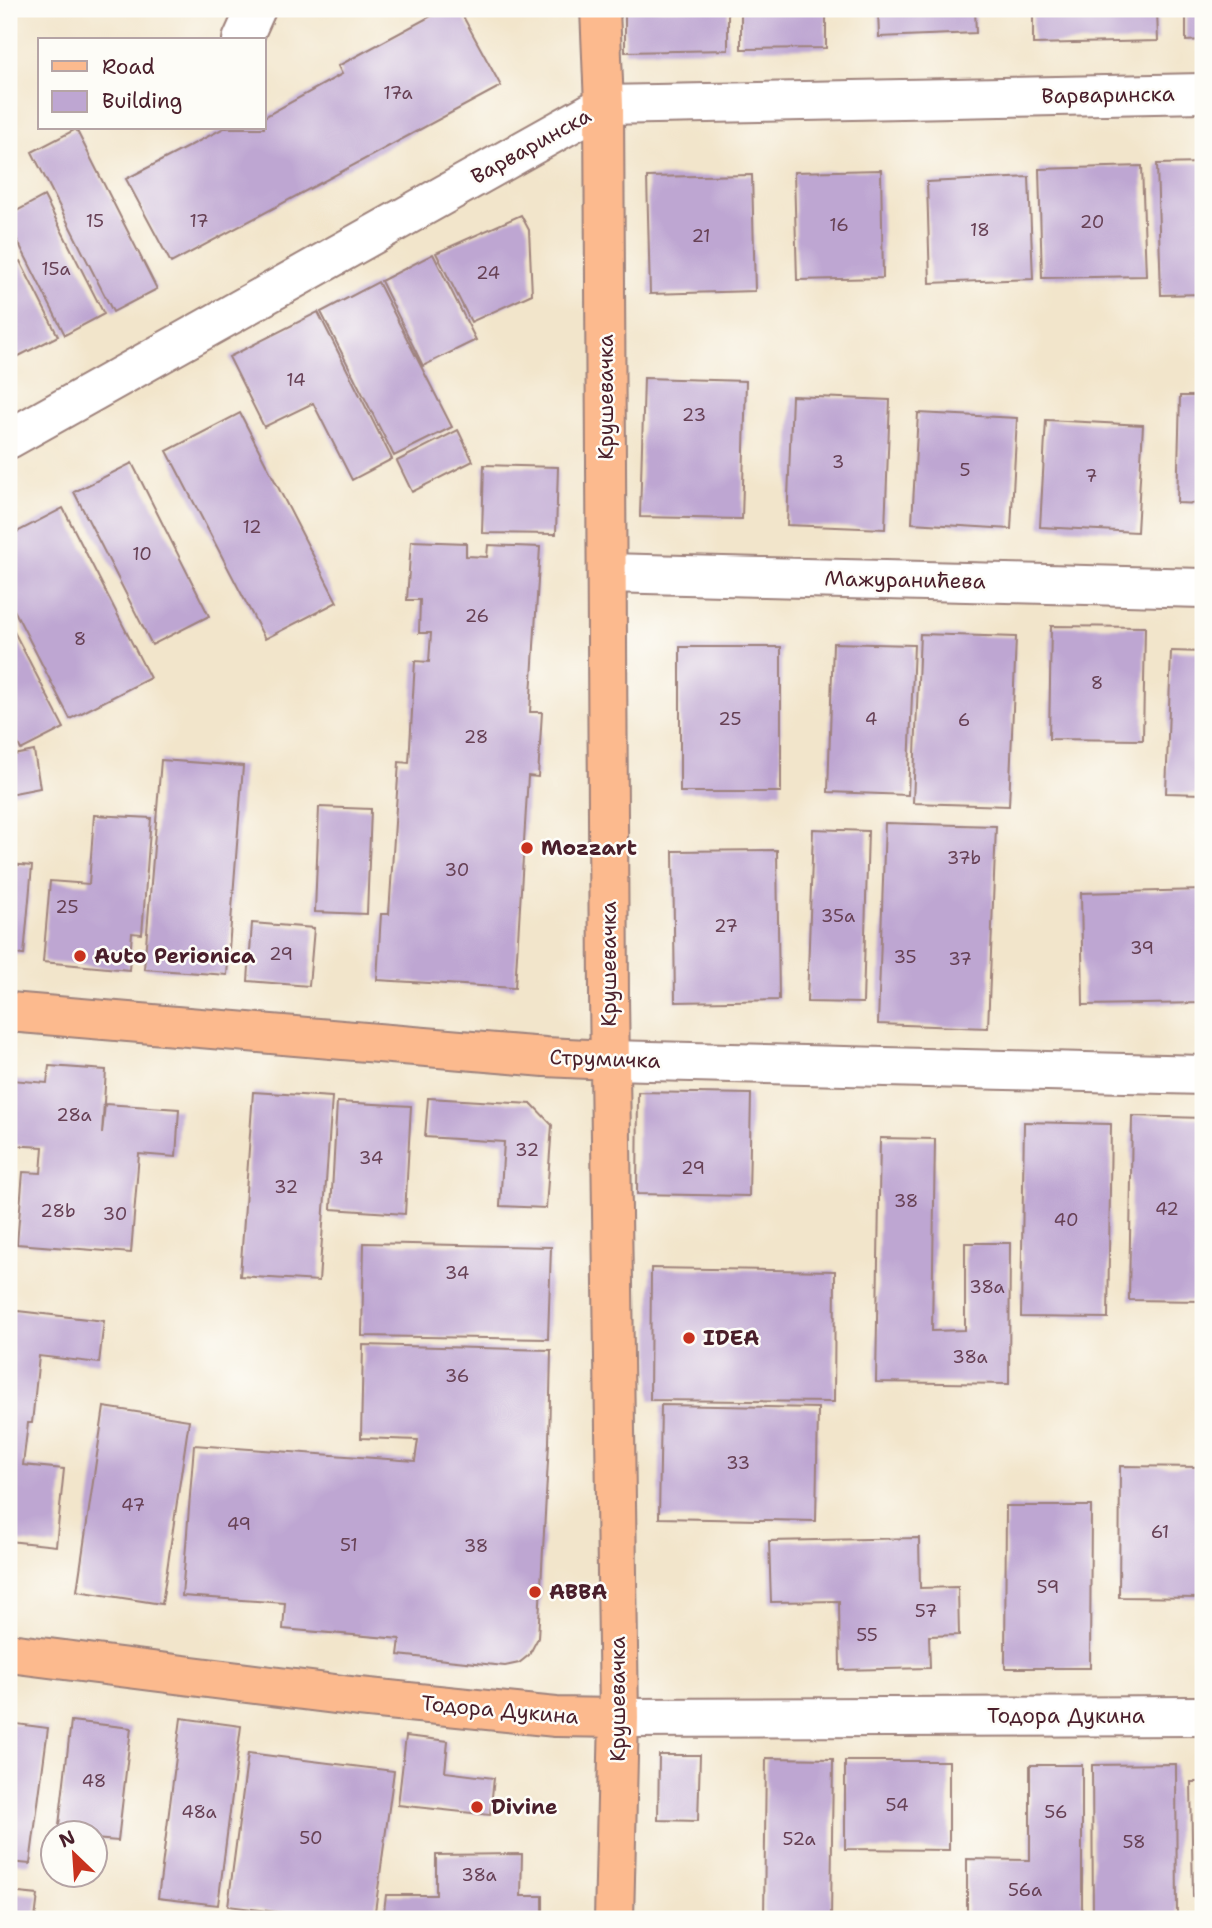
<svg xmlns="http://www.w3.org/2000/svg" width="1212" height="1928" font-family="'Shantell Sans',sans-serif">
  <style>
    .building { fill: #bea6d2 }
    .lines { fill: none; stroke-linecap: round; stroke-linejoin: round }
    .minor-casing { stroke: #9e827b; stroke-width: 42 }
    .major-casing { stroke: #9e827b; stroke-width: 42 }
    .minor { stroke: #fff; stroke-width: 38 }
    .major { stroke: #fcba8e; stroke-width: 38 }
    .poi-dot { fill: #c8321e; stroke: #fdfcf7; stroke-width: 2.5 }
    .labels { text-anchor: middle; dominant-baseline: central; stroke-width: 5; stroke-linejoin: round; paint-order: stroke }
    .number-label { font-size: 18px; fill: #674155 }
    .street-label { font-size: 21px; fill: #4a1f2b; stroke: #fdfcf7 }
    .poi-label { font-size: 21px; font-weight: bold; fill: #4a1f2b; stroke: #fdfcf7; text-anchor: start }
  </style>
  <rect width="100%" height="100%" fill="#fdfcf7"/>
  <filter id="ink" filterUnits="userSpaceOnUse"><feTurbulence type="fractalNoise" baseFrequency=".0143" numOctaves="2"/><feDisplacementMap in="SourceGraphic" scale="14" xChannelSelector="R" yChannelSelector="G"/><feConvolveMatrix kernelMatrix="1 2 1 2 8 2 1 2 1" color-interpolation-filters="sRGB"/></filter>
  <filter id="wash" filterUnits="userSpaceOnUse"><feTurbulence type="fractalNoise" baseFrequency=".00686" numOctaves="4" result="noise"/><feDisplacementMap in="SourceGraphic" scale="28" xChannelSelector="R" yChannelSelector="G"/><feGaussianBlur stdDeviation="1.57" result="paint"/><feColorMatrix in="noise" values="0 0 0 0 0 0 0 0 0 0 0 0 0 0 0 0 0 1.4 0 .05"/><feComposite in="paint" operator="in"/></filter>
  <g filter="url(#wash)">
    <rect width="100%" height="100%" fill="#f2e5cb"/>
    <g id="blocks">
      <path class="building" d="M 444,9 L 459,9 L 501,86 L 171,263 L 126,179 L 224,128 L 264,128 L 264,117 L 342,74 L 338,66 Z
        M 625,9 L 728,9 L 728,50 L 625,52 Z
        M 741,9 L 826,9 L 826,48 L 741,49 Z
        M 878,9 L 975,9 L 976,33 L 879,37 Z
        M 1033,9 L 1157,9 L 1158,41 L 1033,44 Z
        M 1186,9 L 1203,9 L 1203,40 L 1186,41 Z
        M 76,129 L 157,289 L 113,312 L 32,152 Z
        M 1203,163 L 1203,294 L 1161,295 L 1157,164 Z
        M 1142,166 L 1146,276 L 1042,278 L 1039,169 Z
        M 881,170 L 883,278 L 797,280 L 794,172 Z
        M 752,175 L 755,291 L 650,294 L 647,177 Z
        M 1029,177 L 1033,279 L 930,283 L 927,182 Z
        M 44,196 L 104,314 L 65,335 L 9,224 L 9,215 Z
        M 521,215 L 529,230 L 532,294 L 471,322 L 436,253 Z
        M 433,254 L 476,340 L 423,366 L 381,281 Z
        M 20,261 L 58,336 L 9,361 L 9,267 Z
        M 378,282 L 452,427 L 394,456 L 321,312 Z
        M 318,312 L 392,459 L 352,480 L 313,403 L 264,427 L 229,357 Z
        M 644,378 L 746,381 L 742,519 L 640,517 Z
        M 792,396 L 890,400 L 885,529 L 787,525 Z
        M 1180,396 L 1203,396 L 1203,504 L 1177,503 Z
        M 240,413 L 337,602 L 265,639 L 167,451 Z
        M 918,413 L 1017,418 L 1011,529 L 912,523 Z
        M 1046,420 L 1143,425 L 1137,532 L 1040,527 Z
        M 458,430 L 473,461 L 412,492 L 397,461 Z
        M 132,463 L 209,616 L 152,645 L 74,492 Z
        M 484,465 L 558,467 L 556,534 L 482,533 Z
        M 63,508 L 150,678 L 70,719 L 9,600 L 9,536 Z
        M 411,541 L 466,543 L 466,556 L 487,557 L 488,545 L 540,547 L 530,712 L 542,712 L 538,777 L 528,776 L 515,988 L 377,980 L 381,914 L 389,914 L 399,762 L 409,763 L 415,661 L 429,662 L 431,633 L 419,633 L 420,600 L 407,600 Z
        M 9,622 L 64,728 L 21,750 L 9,726 Z
        M 1051,626 L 1145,627 L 1143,740 L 1049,739 Z
        M 920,634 L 1016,637 L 1009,806 L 913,803 Z
        M 833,643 L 914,645 L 908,795 L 828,792 Z
        M 680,647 L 781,647 L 781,792 L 680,792 Z
        M 1171,651 L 1203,652 L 1203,794 L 1166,793 Z
        M 34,751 L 40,788 L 9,794 L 9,756 Z
        M 161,760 L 243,766 L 227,975 L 144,969 Z
        M 319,807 L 371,809 L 367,914 L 315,912 Z
        M 94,815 L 151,818 L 142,934 L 132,933 L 129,970 L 43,962 L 50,881 L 89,884 Z
        M 885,823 L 996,826 L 988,1028 L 878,1024 Z
        M 813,829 L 868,831 L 863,1003 L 807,1002 Z
        M 777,850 L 779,1000 L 675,1002 L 673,851 Z
        M 9,864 L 32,866 L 24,955 L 9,953 Z
        M 1203,890 L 1203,1003 L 1083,1005 L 1081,893 Z
        M 252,923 L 314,928 L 309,986 L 248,981 Z
        M 49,1066 L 106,1070 L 102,1134 L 105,1104 L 179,1109 L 176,1157 L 139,1154 L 131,1253 L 17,1244 L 23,1172 L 41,1173 L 43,1147 L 9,1145 L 12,1080 L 47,1083 Z
        M 253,1092 L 332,1097 L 319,1281 L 240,1276 Z
        M 638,1092 L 751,1094 L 749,1196 L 637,1194 Z
        M 428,1098 L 532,1104 L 552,1125 L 546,1208 L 500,1206 L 504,1142 L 425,1137 Z
        M 337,1102 L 411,1106 L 405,1214 L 331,1209 Z
        M 1132,1116 L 1203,1118 L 1203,1301 L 1129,1300 Z
        M 1024,1122 L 1111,1124 L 1108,1318 L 1021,1317 Z
        M 880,1138 L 935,1139 L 932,1331 L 965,1330 L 965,1243 L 1010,1243 L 1009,1384 L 876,1382 Z
        M 364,1243 L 551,1247 L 548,1339 L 362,1336 Z
        M 651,1268 L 835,1271 L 834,1402 L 650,1400 Z
        M 9,1310 L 104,1321 L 99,1363 L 39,1356 L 32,1423 L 28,1423 L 23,1465 L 64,1469 L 56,1546 L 9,1541 Z
        M 363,1345 L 551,1350 L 549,1443 L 538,1638 L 529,1655 L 519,1663 L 505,1666 L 398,1655 L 400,1639 L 283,1629 L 285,1603 L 182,1596 L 194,1445 L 415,1461 L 418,1440 L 361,1438 Z
        M 661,1405 L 818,1408 L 816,1521 L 659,1518 Z
        M 104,1407 L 189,1420 L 162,1604 L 77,1591 Z
        M 1120,1466 L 1202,1467 L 1200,1598 L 1119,1597 Z
        M 1006,1506 L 1091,1506 L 1090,1668 L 1005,1668 Z
        M 919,1538 L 920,1588 L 958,1587 L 959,1635 L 929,1636 L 930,1668 L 840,1670 L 839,1601 L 771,1602 L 769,1541 Z
        M 181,1718 L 241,1726 L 218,1905 L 158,1898 Z
        M 71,1721 L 131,1728 L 118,1841 L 94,1839 L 94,1834 L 58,1834 Z
        M 9,1723 L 48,1728 L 30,1864 L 9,1862 Z
        M 406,1736 L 448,1741 L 445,1772 L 494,1778 L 490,1815 L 398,1805 Z
        M 248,1753 L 394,1771 L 374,1919 L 334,1919 L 228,1906 Z
        M 659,1755 L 700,1755 L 698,1821 L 658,1820 Z
        M 766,1758 L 833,1759 L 831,1919 L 764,1919 Z
        M 845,1761 L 949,1761 L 949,1850 L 845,1849 Z
        M 1176,1764 L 1177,1919 L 1093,1919 L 1092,1765 Z
        M 1030,1765 L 1082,1765 L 1082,1919 L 967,1919 L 967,1859 L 1030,1860 Z
        M 1191,1782 L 1203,1782 L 1203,1897 L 1193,1897 Z
        M 522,1854 L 521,1896 L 543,1896 L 543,1919 L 383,1919 L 386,1895 L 436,1895 L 436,1855 Z
        M 9,1892 L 38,1895 L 35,1919 L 9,1919 Z"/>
    </g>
  </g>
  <g filter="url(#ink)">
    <use href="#blocks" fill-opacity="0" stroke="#9e827b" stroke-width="2"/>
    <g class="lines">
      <g class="minor-casing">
        <path id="minor" d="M 242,40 L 256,9
          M 9,439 L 604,105 L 1203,93
          M 607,573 L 1203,588
          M 610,1060 L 1203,1075
          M 619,1718 L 1203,1716"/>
      </g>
      <g class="major-casing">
        <path id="major" d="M 600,9 L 604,105 L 609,996 L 619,1718 L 614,1919
          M 9,1012 L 545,1057 L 610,1060
          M 9,1653 L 359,1697 L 556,1717 L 619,1718"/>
      </g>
      <use href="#minor" class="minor"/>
      <use href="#major" class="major"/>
    </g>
  </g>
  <g class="poi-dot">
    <circle cx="527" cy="848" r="7"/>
    <circle cx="80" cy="956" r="7"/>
    <circle cx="689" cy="1338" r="7"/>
    <circle cx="535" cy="1592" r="7"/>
    <circle cx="477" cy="1807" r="7"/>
  </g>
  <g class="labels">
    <g class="number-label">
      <text x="398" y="93">17a</text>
      <text x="95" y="221">15</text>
      <text x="199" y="221">17</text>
      <text x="1092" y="222">20</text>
      <text x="839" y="225">16</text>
      <text x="980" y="230">18</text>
      <text x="701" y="236">21</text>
      <text x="56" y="269">15a</text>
      <text x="488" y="273">24</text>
      <text x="296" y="380">14</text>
      <text x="694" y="415">23</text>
      <text x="838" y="462">3</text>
      <text x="965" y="470">5</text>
      <text x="1091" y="476">7</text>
      <text x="252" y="527">12</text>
      <text x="142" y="554">10</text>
      <text x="477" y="616">26</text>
      <text x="80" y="639">8</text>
      <text x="1097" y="683">8</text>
      <text x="730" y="719">25</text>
      <text x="871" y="719">4</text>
      <text x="964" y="720">6</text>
      <text x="476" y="737">28</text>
      <text x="964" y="858">37b</text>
      <text x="457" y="870">30</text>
      <text x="67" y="907">25</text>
      <text x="838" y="916">35a</text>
      <text x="726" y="926">27</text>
      <text x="1142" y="948">39</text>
      <text x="281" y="954">29</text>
      <text x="905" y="957">35</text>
      <text x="960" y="959">37</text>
      <text x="74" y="1115">28a</text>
      <text x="527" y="1150">32</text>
      <text x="371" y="1158">34</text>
      <text x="693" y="1168">29</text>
      <text x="286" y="1187">32</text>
      <text x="906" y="1201">38</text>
      <text x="1167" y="1209">42</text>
      <text x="58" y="1211">28b</text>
      <text x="115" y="1214">30</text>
      <text x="1066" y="1220">40</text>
      <text x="457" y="1273">34</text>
      <text x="987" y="1287">38a</text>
      <text x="970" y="1357">38a</text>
      <text x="457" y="1376">36</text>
      <text x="738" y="1463">33</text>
      <text x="133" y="1505">47</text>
      <text x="239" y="1524">49</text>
      <text x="1160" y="1532">61</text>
      <text x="349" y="1545">51</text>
      <text x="476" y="1546">38</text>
      <text x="1048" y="1587">59</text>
      <text x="926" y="1611">57</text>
      <text x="867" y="1635">55</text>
      <text x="94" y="1781">48</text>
      <text x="897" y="1805">54</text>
      <text x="199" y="1812">48a</text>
      <text x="1056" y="1812">56</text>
      <text x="311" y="1838">50</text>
      <text x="799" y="1839">52a</text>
      <text x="1134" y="1842">58</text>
      <text x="479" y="1875">38a</text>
      <text x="1025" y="1890">56a</text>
    </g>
    <g class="street-label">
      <text transform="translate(1108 95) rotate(-1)">Варваринска</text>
      <text transform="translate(531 146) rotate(-29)">Варваринска</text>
      <text transform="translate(606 397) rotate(-90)">Крушевачка</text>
      <text transform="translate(905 580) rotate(1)">Мажуранићева</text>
      <text transform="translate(609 964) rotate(-90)">Крушевачка</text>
      <text transform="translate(605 1059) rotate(2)">Струмичка</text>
      <text transform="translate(618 1699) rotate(-90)">Крушевачка</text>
      <text transform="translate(500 1710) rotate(5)">Тодора Дукина</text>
      <text x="1066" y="1716">Тодора Дукина</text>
    </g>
    <g class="poi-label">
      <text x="541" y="848">Mozzart</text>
      <text x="94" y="956">Auto Perionica</text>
      <text x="703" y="1338">IDEA</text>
      <text x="549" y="1592">ABBA</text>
      <text x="491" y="1807">Divine</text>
    </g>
  </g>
  <rect width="1212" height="1928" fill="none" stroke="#fdfcf7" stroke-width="35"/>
  <rect x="38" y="38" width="228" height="91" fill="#fdfcf7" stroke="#b5a4a5" stroke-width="2"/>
  <rect x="52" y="61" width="35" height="10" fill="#fcba8e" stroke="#b5a4a5" stroke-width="2"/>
  <text x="102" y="74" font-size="21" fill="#4a1f2b">Road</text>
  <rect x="52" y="91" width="35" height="21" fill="#bea6d2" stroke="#b5a4a5" stroke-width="2"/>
  <text x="102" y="108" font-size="21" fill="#4a1f2b">Building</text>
  <g transform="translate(74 1854) rotate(335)"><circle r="33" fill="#fdfcf7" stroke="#b5a4a5" stroke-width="2"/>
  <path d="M0-5L12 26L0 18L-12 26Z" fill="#c8321e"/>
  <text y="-10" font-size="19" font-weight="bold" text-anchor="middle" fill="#4a1f2b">N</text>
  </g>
</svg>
